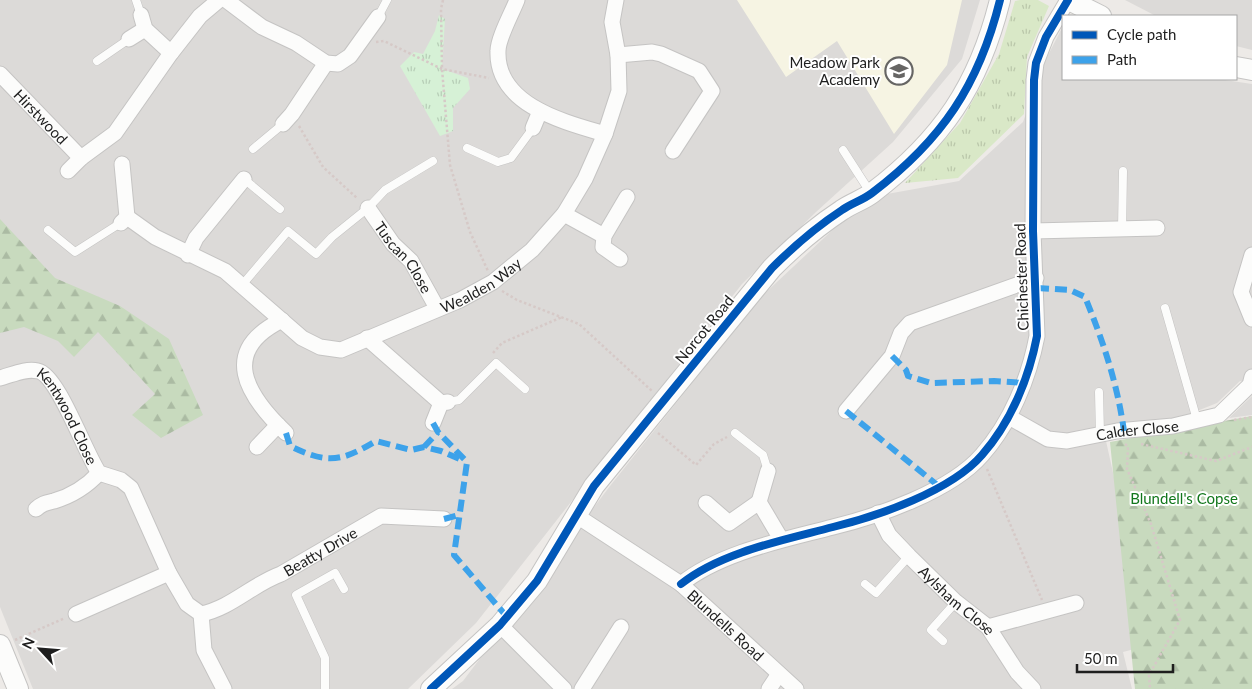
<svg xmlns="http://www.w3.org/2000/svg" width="1252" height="689" font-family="Lato,sans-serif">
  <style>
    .residential { fill: #dcdad8 }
    .education { fill: #f6f4e3 }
    .grass { fill: url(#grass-tufts) }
    .forest { fill: url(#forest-firs) }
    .park { fill: url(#park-tufts) }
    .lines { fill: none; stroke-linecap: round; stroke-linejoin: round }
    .service-casing { stroke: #c5c4c3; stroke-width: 9 }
    .minor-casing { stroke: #c5c4c3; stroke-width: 17 }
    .tertiary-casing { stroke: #c5c4c3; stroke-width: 22 }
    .path { stroke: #d6c9c7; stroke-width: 2.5; stroke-dasharray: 2.5 2.5; stroke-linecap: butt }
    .service { stroke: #fcfcfb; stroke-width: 8 }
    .minor { stroke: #fcfcfb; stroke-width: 15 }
    .tertiary { stroke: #fcfcfb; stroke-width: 20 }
    .quiet { stroke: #3da2ea; stroke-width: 6; stroke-dasharray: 12 6; stroke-linecap: butt }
    .cycleway-casing { stroke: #fff; stroke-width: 11 }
    .cycleway { stroke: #0057b8; stroke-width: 8 }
    .labels { text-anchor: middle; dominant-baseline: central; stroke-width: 4; stroke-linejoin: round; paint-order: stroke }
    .poi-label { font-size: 15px; fill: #1e1e1e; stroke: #fff; text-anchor: end }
    .street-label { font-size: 15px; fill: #1e1e1e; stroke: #fff }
    .park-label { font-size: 15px; fill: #12771c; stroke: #fff }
  </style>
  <defs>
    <pattern id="grass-tufts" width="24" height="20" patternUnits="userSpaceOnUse" patternTransform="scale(1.25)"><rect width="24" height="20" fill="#d9e8c7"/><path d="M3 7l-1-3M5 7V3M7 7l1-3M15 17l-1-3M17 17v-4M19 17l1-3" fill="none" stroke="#bac7aa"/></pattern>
    <pattern id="forest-firs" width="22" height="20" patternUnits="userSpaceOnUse" patternTransform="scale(1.25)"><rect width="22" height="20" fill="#c8dabe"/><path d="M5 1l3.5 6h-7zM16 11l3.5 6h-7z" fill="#abbba3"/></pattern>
    <pattern id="park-tufts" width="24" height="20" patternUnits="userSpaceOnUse" patternTransform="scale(1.25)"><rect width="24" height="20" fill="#d6f1d6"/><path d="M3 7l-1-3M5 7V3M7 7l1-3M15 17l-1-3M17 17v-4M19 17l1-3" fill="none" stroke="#b7ceb7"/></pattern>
  </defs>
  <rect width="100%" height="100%" fill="#edeae7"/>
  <path class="residential" d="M 0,0 L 980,0 L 962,59 L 893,142 L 816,212 L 742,284 L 476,623 L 408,689 L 33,689 L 0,607 Z
    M 1125,0 L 1252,0 L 1252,50 L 1236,46 L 1236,16 L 1156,16 Z
    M 1063,26 L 1063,79 L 1218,79 L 1252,84 L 1252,383 L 1240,381 L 1217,403 L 1182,417 L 1079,430 L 1074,446 L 1106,441 L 1139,590 L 1146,646 L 1123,652 L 1132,689 L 452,689 L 463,681 L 610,486 L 760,298 L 841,222 L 887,194 L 959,181 L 1023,122 L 1046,59 Z
    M 1252,396 L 1252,415 L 1229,418 L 1251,397 Z"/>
  <path class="education" d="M 737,0 L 962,0 L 947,65 L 894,134 L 837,41 L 786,77 Z"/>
  <path class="grass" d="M 1020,0 L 1038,0 L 1049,6 L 1027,57 L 1024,114 L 958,178 L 905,183 L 960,123 L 999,54 L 1015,1 Z"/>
  <path class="forest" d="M 0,219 L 55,278 L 120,306 L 169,339 L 203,415 L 161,438 L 132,415 L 155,394 L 98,332 L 74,357 L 58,341 L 24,327 L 0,333 Z
    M 1252,416 L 1252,689 L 1135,689 L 1110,442 Z"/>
  <path class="park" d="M 439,15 L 445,19 L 442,69 L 468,78 L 470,89 L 453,108 L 453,131 L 440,136 L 400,66 L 414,52 L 423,54 L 435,31 Z"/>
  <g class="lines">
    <g class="service-casing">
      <path id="service" d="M 136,0 L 141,15
        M 378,17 L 387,0
        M 97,61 L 129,39
        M 467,148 L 498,162 L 511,158 L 533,128
        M 253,149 L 283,124
        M 843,150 L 870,192
        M 244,179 L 280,209
        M 48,230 L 75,252 L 119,224
        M 1122,230 L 1123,171
        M 242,285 L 288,231 L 316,254 L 332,237 L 368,208 L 385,190 L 433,161
        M 1165,308 L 1197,420
        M 1099,392 L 1100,434
        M 448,402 L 459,400 L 496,363 L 525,389
        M 735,433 L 763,455 L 768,471
        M 865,584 L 876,593 L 909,556
        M 943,641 L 931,630 L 956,602
        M 325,689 L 325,658 L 296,595 L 335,573 L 344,589"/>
    </g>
    <g class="minor-casing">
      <g id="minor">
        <path d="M 226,0 L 262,27 L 296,43 L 326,63 L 338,64 L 350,56 L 378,17"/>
        <path d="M 517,0 C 512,13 498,38 498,51 C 496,105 564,122 605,134"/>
        <path d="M 141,15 L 145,29 L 171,53"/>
        <path d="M 129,39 L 145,29"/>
        <path d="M 618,55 L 652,52 L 661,54 L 699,71 L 712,91 L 673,151"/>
        <path id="s1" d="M 0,74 L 81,158"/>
        <path d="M 283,124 L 292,114 L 326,63"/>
        <path d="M 533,128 L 540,111"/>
        <path d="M 68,171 L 81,158 L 115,133 L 171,53 L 200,16 L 219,0"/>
        <path id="s2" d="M 368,208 L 393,244 L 411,261 L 437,308"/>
        <path d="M 564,214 L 604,236"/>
        <path id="s3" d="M 127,217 L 155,237 L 225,271 L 302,338 L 320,347 L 341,350 L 460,300 L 493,282 L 532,250 L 564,214 L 585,179 L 605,134 L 619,91 L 618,55 L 612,22 L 616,0"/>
        <path d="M 121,223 L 127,217 L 122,164"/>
        <path d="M 1033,231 L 1157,228"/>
        <path d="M 188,255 L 196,238 L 244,179"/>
        <path d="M 1252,255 L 1241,292 L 1252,319"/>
        <path d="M 620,259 L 603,247 L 604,236 L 627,197"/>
        <path d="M 282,320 C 219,351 246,395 286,433"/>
        <path d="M 367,338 L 441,403"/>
        <path id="s4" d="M 0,378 C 12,375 25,368 38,371 C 58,375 85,453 99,473 L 121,480 L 131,488 L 169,573 L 187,604 L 201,614 L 204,650 L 224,689"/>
        <path d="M 846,411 L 892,356 L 901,333 L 910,323 L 1036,278"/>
        <path id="s5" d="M 1009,417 L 1048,439 L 1067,441 L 1117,431 L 1173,426 L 1219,415 L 1250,385 L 1252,377"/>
        <path d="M 433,423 L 441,403 L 448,402"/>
        <path d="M 257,447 L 278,425"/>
        <path d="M 759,502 L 768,471"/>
        <path d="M 706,503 L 729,523 L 759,502 L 781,539"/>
        <path d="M 36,509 C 43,503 46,503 54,501 C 71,496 87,486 99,473"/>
        <path id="s6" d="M 878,513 L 889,535 L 909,556 L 956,602 L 988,627 L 1017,672 L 1033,689"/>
        <path id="s7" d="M 577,516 L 681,584 L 796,689"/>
        <path d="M 681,584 C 721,552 784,540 833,527 C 878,516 951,491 982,455 C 1011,422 1029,378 1037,336 L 1033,231 L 1034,80 L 1036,63 L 1046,37 L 1068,0"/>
        <path d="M 76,614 L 169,573"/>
        <path id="s8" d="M 201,614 C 231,608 253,584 281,574 L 381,516 L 444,519"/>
        <path d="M 500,625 L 564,689"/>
        <path d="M 988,627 L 1076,603"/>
        <path d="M 582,689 L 621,627"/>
        <path d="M 769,689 L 779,674"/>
      </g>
    </g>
    <g class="tertiary-casing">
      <path id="tertiary" d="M 1069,0 L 1101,16
        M 1236,67 L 1252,70
        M 0,645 L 18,689
        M 431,689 L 500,625 L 537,581 L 594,486 L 772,268 C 794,246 816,227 842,210 C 852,203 863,200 872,193 C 942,140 979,85 1000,0"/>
    </g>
    <path class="path" d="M 443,0 L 441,9 L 442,69 L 450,165 L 470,232 L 488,271
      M 376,42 L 384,41 L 442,69 L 489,78
      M 299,126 L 323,167 L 358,199
      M 502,291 L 517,300 L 579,324 L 652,391
      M 493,353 L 502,343 L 562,317
      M 1234,420 L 1252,417
      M 658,433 L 696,465 L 714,444 L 727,437
      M 1125,444 L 1128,446 L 1127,469 L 1151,524 L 1180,620 L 1149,675 L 1150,689
      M 1141,444 L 1216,461 L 1252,447
      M 987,469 L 1042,600
      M 15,640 L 65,618"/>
    <use href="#service" class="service"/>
    <use href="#minor" class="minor"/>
    <use href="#tertiary" class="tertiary"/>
    <path class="quiet" d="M 1037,288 L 1070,290 L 1085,297 C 1103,341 1117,382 1124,431
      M 892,356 L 906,370 L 908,376 L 931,383 L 994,381 L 1024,383
      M 846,411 L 941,488
      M 433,423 L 438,432 L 467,462 L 454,555 L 507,617
      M 286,433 L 290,446 C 327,464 341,462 376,441 L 411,450 L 424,447 L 441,451 L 462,460
      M 424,447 L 438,432
      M 444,519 L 459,515"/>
    <g class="cycleway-casing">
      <path id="cycleway" d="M 681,584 C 721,552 784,540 833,527 C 878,516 951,491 982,455 C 1011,422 1029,378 1037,336 L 1033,231 L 1034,80 L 1036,63 L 1046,37 L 1068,0
        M 431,689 L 500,625 L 537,581 L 594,486 L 772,268 C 794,246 816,227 842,210 C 852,203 863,200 872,193 C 942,140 979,85 1000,0"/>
    </g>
    <use href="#cycleway" class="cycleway"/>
  </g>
  <defs>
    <g id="school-ring" transform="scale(1.4375)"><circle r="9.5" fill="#fff" stroke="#666564" stroke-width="1.5"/><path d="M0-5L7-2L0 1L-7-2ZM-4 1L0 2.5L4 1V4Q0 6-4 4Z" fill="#666564"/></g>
  </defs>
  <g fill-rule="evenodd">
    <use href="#school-ring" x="899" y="71"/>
  </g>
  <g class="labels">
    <g class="poi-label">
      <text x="880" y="62">Meadow Park<tspan x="880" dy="17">Academy</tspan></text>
    </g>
    <g class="street-label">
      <text stroke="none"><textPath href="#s1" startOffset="59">Hirstwood</textPath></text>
      <text stroke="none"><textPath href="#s2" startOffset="61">Tuscan Close</textPath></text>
      <text transform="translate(1021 277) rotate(-92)">Chichester Road</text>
      <text stroke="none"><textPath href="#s3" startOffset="410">Wealden Way</textPath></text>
      <text transform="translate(704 329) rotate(-51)">Norcot Road</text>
      <text stroke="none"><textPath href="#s4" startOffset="94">Kentwood Close</textPath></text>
      <text stroke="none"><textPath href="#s5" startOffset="135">Calder Close</textPath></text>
      <text stroke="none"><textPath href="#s8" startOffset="135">Beatty Drive</textPath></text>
      <text stroke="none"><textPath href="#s6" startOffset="119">Aylsham Close</textPath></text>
      <text stroke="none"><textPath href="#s7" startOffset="185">Blundells Road</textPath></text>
    </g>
    <g class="park-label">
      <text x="1184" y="498">Blundell's Copse</text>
    </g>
  </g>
  <rect x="1062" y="15" width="175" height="65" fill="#ffffff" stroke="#a5a5a5"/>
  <rect x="1072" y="31" width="25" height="8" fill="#0057b8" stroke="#a5a5a5"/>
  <text x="1107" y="40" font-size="15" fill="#1e1e1e">Cycle path</text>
  <rect x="1072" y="56" width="25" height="8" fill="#3da2ea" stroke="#a5a5a5"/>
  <text x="1107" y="65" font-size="15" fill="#1e1e1e">Path</text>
  <g transform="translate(40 649) rotate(296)" stroke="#ffffff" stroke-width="4" paint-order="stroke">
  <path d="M0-4L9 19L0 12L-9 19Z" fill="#1e1e1e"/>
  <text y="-8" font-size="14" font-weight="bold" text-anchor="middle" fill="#1e1e1e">N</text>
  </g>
  <path d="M1077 664v8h96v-8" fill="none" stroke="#1e1e1e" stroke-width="2.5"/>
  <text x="1084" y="664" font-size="15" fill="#1e1e1e" stroke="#ffffff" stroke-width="4" paint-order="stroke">50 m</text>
</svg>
